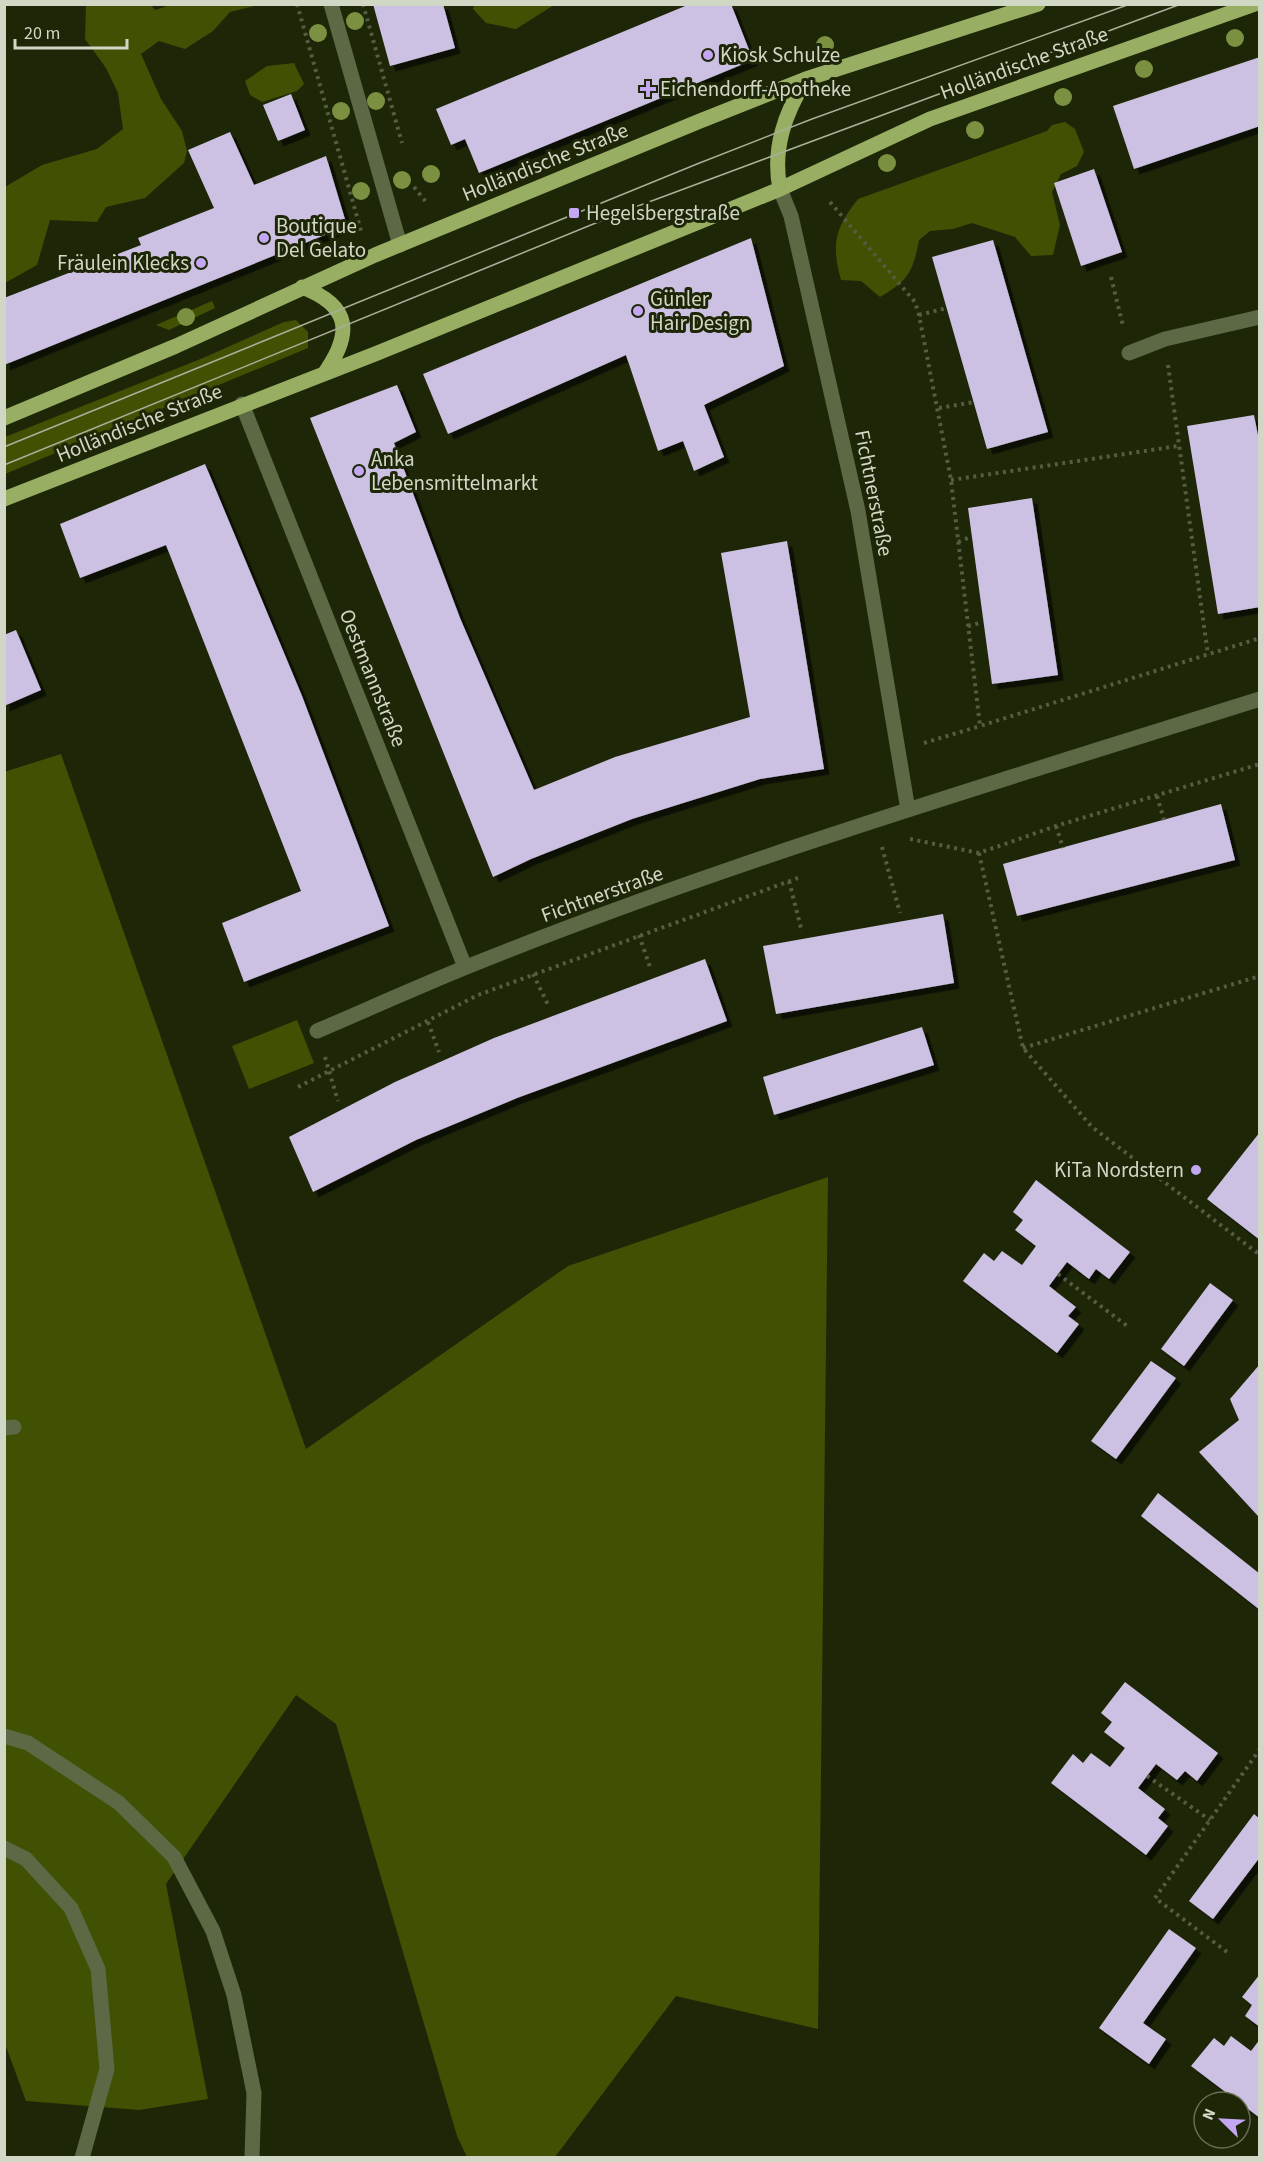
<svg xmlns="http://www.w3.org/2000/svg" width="1264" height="2162" font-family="'Source Sans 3',sans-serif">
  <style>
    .green { fill: #405104 }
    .building { fill: #cdc1e3; filter: url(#shadow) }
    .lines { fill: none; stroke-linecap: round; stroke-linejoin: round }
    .path { stroke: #555c42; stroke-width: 4; stroke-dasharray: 3 4.5; stroke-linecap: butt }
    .minor { stroke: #5d6845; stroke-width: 15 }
    .major { stroke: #98ae63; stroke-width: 15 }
    .tram { stroke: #a8af9a; stroke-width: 1.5 }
    .tree { fill: #7b9041 }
    .poi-dot { fill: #c3a7f2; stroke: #1e2608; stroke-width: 2 }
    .labels { text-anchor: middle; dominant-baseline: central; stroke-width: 6; stroke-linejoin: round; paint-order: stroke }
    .poi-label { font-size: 21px; fill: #d1d7c5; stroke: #1e2608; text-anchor: start }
    .street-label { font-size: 21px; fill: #d1d7c5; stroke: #1e2608 }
  </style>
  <defs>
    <filter id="shadow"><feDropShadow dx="5.5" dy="5.5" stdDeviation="0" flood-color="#0009"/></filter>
  </defs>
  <rect width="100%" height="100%" fill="#1e2608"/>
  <path class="green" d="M 86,5 L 151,5 L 155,10 L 170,5 L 258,5 L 230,12 L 213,31 L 185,49 L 159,41 L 141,54 L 161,99 L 182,131 L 187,151 L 184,163 L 145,198 L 106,207 L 97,222 L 50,220 L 37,265 L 5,283 L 5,187 L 42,165 L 97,149 L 123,129 L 118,93 L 106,68 L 85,39 Z
    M 474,5 L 474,4 L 554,5 L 516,29 L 486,23 L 473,9 Z
    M 294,63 L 304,84 L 297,91 L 262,102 L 250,95 L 245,81 L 267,66 Z
    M 1065,122 L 1075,129 L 1084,152 L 1077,166 L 1061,174 L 1052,192 L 1060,225 L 1053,255 L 1031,256 L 1015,237 L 972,223 L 953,229 L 930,231 L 919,240 C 913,272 908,281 880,297 L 861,281 L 841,280 C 831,244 835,228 858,199 L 1047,131 L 1052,125 Z
    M 212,301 L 215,308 L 169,330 L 156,325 Z
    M 296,320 L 308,332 L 308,348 L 5,474 L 5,437 L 203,358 L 284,322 Z
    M 61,754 L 306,1449 L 568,1266 L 828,1177 L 818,2029 L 676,1996 L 555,2157 L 467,2157 L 457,2136 L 336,1724 L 296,1695 L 166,1884 L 208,2099 L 139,2110 L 26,2101 L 4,2041 L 4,772 Z
    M 297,1020 L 314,1063 L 249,1089 L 232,1046 Z"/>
  <path class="building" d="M 373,4 L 443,4 L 455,48 L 390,66 Z
    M 690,4 L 731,4 L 753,60 L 479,173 L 465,139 L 451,145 L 436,109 Z
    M 1260,57 L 1260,126 L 1134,169 L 1113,106 Z
    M 291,94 L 305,130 L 278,141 L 263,105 Z
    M 230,132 L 254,185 L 326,156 L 347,226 L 4,365 L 4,298 L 141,245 L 138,238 L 214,208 L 188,150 Z
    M 1094,169 L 1122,252 L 1081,266 L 1054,183 Z
    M 751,238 L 784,366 L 704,405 L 724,457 L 694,471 L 683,441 L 658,451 L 626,355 L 448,434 L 423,374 Z
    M 993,240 L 1048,432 L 987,449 L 932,257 Z
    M 397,385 L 416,432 L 394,443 L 460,618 L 534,790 L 615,757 L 750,717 L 721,553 L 787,541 L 824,769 L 760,779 L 632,819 L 531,859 L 493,877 L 310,418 Z
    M 1254,415 L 1260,446 L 1260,607 L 1218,614 L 1187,426 Z
    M 205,464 L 302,696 L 389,926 L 244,982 L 222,923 L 301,891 L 166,545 L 80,578 L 60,524 Z
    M 1032,498 L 1058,675 L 992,684 L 968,508 Z
    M 16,630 L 41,690 L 4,706 L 4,635 Z
    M 1221,804 L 1235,860 L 1017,916 L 1003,864 Z
    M 943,914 L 954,983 L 776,1014 L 763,946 Z
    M 705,959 L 727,1021 L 517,1098 L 416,1140 L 313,1192 L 289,1137 L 395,1082 L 494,1038 Z
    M 922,1027 L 934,1065 L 774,1115 L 763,1077 Z
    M 1260,1132 L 1260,1240 L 1207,1199 Z
    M 1036,1180 L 1130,1252 L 1109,1279 L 1096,1269 L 1089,1279 L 1067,1262 L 1049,1286 L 1076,1307 L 1068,1316 L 1079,1324 L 1057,1353 L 963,1281 L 984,1253 L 994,1261 L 1002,1251 L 1022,1265 L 1036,1246 L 1015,1230 L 1023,1220 L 1013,1212 Z
    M 1210,1283 L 1233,1300 L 1184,1366 L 1161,1349 Z
    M 1151,1361 L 1176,1378 L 1116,1459 L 1091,1441 Z
    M 1260,1364 L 1260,1514 L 1258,1516 L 1199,1452 L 1239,1420 L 1230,1399 Z
    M 1158,1493 L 1260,1574 L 1260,1610 L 1141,1516 Z
    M 1125,1682 L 1218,1753 L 1197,1781 L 1185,1771 L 1177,1780 L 1156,1764 L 1138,1788 L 1165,1809 L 1158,1818 L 1168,1826 L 1146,1855 L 1051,1783 L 1073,1754 L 1083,1763 L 1091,1753 L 1110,1767 L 1125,1748 L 1104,1732 L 1112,1722 L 1101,1713 Z
    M 1254,1814 L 1260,1819 L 1260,1857 L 1213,1919 L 1189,1901 Z
    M 1169,1929 L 1196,1948 L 1143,2023 L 1166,2039 L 1149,2064 L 1099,2028 Z
    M 1260,1974 L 1260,2027 L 1245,2016 L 1252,2005 L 1242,1997 Z
    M 1231,2036 L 1251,2051 L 1260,2039 L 1260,2118 L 1191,2066 L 1214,2038 L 1224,2046 Z"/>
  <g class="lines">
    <path class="path" d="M 297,4 L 361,231
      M 363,4 L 402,143
      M 414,187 L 427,203
      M 830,202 L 915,302 L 919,315 L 951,480 L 980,726 L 1260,638
      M 1111,277 L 1123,326
      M 919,315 L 947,308
      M 1168,365 L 1208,655
      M 939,408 L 974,402
      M 951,480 L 1178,446
      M 958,542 L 968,538
      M 968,626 L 980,623
      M 924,743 L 980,726
      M 1157,796 L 1164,820
      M 1056,826 L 1063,848
      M 910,839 L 979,853 L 1056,826 L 1260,764
      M 882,847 L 900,913
      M 979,853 L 1023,1048 L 1092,1127 L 1260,1255
      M 789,881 L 802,932
      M 639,935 L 651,970
      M 533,974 L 549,1007
      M 428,1022 L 439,1052
      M 1023,1048 L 1260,976
      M 325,1057 L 338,1101
      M 298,1087 L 478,995 L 798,878
      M 1058,1274 L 1130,1328
      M 1147,1776 L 1210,1820
      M 1227,1952 L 1155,1898 L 1260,1749"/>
    <path class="minor" d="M 331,4 L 400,245
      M 780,189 L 791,216 L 858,511 L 908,810
      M 1129,353 L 1165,339 L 1260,317
      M 242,404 L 465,967
      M 317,1031 C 366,1010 415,988 464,968 C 724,863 993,783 1260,699
      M 4,1428 L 14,1427
      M 4,1736 L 28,1743 L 119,1803 L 174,1857 L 213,1931 L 234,1995 L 254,2093 L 252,2158
      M 4,1848 L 26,1859 L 71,1908 L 98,1969 L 107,2069 L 82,2158"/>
    <path class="major" d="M 780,189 C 772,149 785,113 806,79
      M 302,287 C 351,306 353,333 324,374
      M 4,418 L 176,346 L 375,255 L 700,121 L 806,79 L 1038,4
      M 4,499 L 375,354 L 780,189 L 930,119 L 1255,4"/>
    <path class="tram" d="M 4,447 L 697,164 L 812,119 L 1130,4
      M 4,465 L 630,209 L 1181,4"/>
  </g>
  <g class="tree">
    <circle cx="355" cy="21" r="9"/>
    <circle cx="318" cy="33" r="9"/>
    <circle cx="1235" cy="38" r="9"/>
    <circle cx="825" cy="45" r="9"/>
    <circle cx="1144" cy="69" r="9"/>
    <circle cx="1063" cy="97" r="9"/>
    <circle cx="376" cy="101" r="9"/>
    <circle cx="341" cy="111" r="9"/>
    <circle cx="975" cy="130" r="9"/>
    <circle cx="887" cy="163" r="9"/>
    <circle cx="431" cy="174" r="9"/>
    <circle cx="402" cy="180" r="9"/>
    <circle cx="361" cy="191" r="9"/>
    <circle cx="186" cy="317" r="9"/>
  </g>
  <g class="poi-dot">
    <circle cx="708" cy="55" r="6"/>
    <path d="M645 80h6v6h6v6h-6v6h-6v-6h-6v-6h6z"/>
    <rect x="568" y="207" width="12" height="12" rx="3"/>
    <circle cx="264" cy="238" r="6"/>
    <circle cx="201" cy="263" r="6"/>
    <circle cx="638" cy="311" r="6"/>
    <circle cx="359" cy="471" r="6"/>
    <circle cx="1196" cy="1170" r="6"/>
  </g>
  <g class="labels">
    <g class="poi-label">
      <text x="720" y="55">Kiosk Schulze</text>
      <text x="660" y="89">Eichendorff-Apotheke</text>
      <text x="586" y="213">Hegelsbergstraße</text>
      <text x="276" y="226">Boutique<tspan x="276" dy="24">Del Gelato</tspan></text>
      <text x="189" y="263" text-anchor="end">Fräulein Klecks</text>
      <text x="650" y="299">Günler<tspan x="650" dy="24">Hair Design</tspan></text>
      <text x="371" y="459">Anka<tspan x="371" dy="24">Lebensmittelmarkt</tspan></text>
      <text x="1184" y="1170" text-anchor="end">KiTa Nordstern</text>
    </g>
    <g class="street-label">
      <text transform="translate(1024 63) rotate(-20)">Holländische Straße</text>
      <text transform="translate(545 162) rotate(-22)">Holländische Straße</text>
      <text transform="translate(139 423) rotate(-22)">Holländische Straße</text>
      <text transform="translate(874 493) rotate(79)">Fichtnerstraße</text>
      <text transform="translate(373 678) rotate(68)">Oestmannstraße</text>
      <text transform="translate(602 894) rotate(-20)">Fichtnerstraße</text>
    </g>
  </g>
  <rect width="1264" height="2162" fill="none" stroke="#d1d7c5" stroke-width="12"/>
  <g transform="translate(1222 2120) rotate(294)"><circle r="28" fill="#1e2608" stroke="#666d54" stroke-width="1.5"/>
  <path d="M0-4.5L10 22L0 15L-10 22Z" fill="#c3a7f2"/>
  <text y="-9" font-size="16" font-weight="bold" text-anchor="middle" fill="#d1d7c5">N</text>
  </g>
  <path d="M15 39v9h112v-9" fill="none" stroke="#d1d7c5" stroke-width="3"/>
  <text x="24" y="39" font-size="18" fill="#d1d7c5" stroke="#1e2608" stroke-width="4.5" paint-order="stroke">20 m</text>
</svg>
